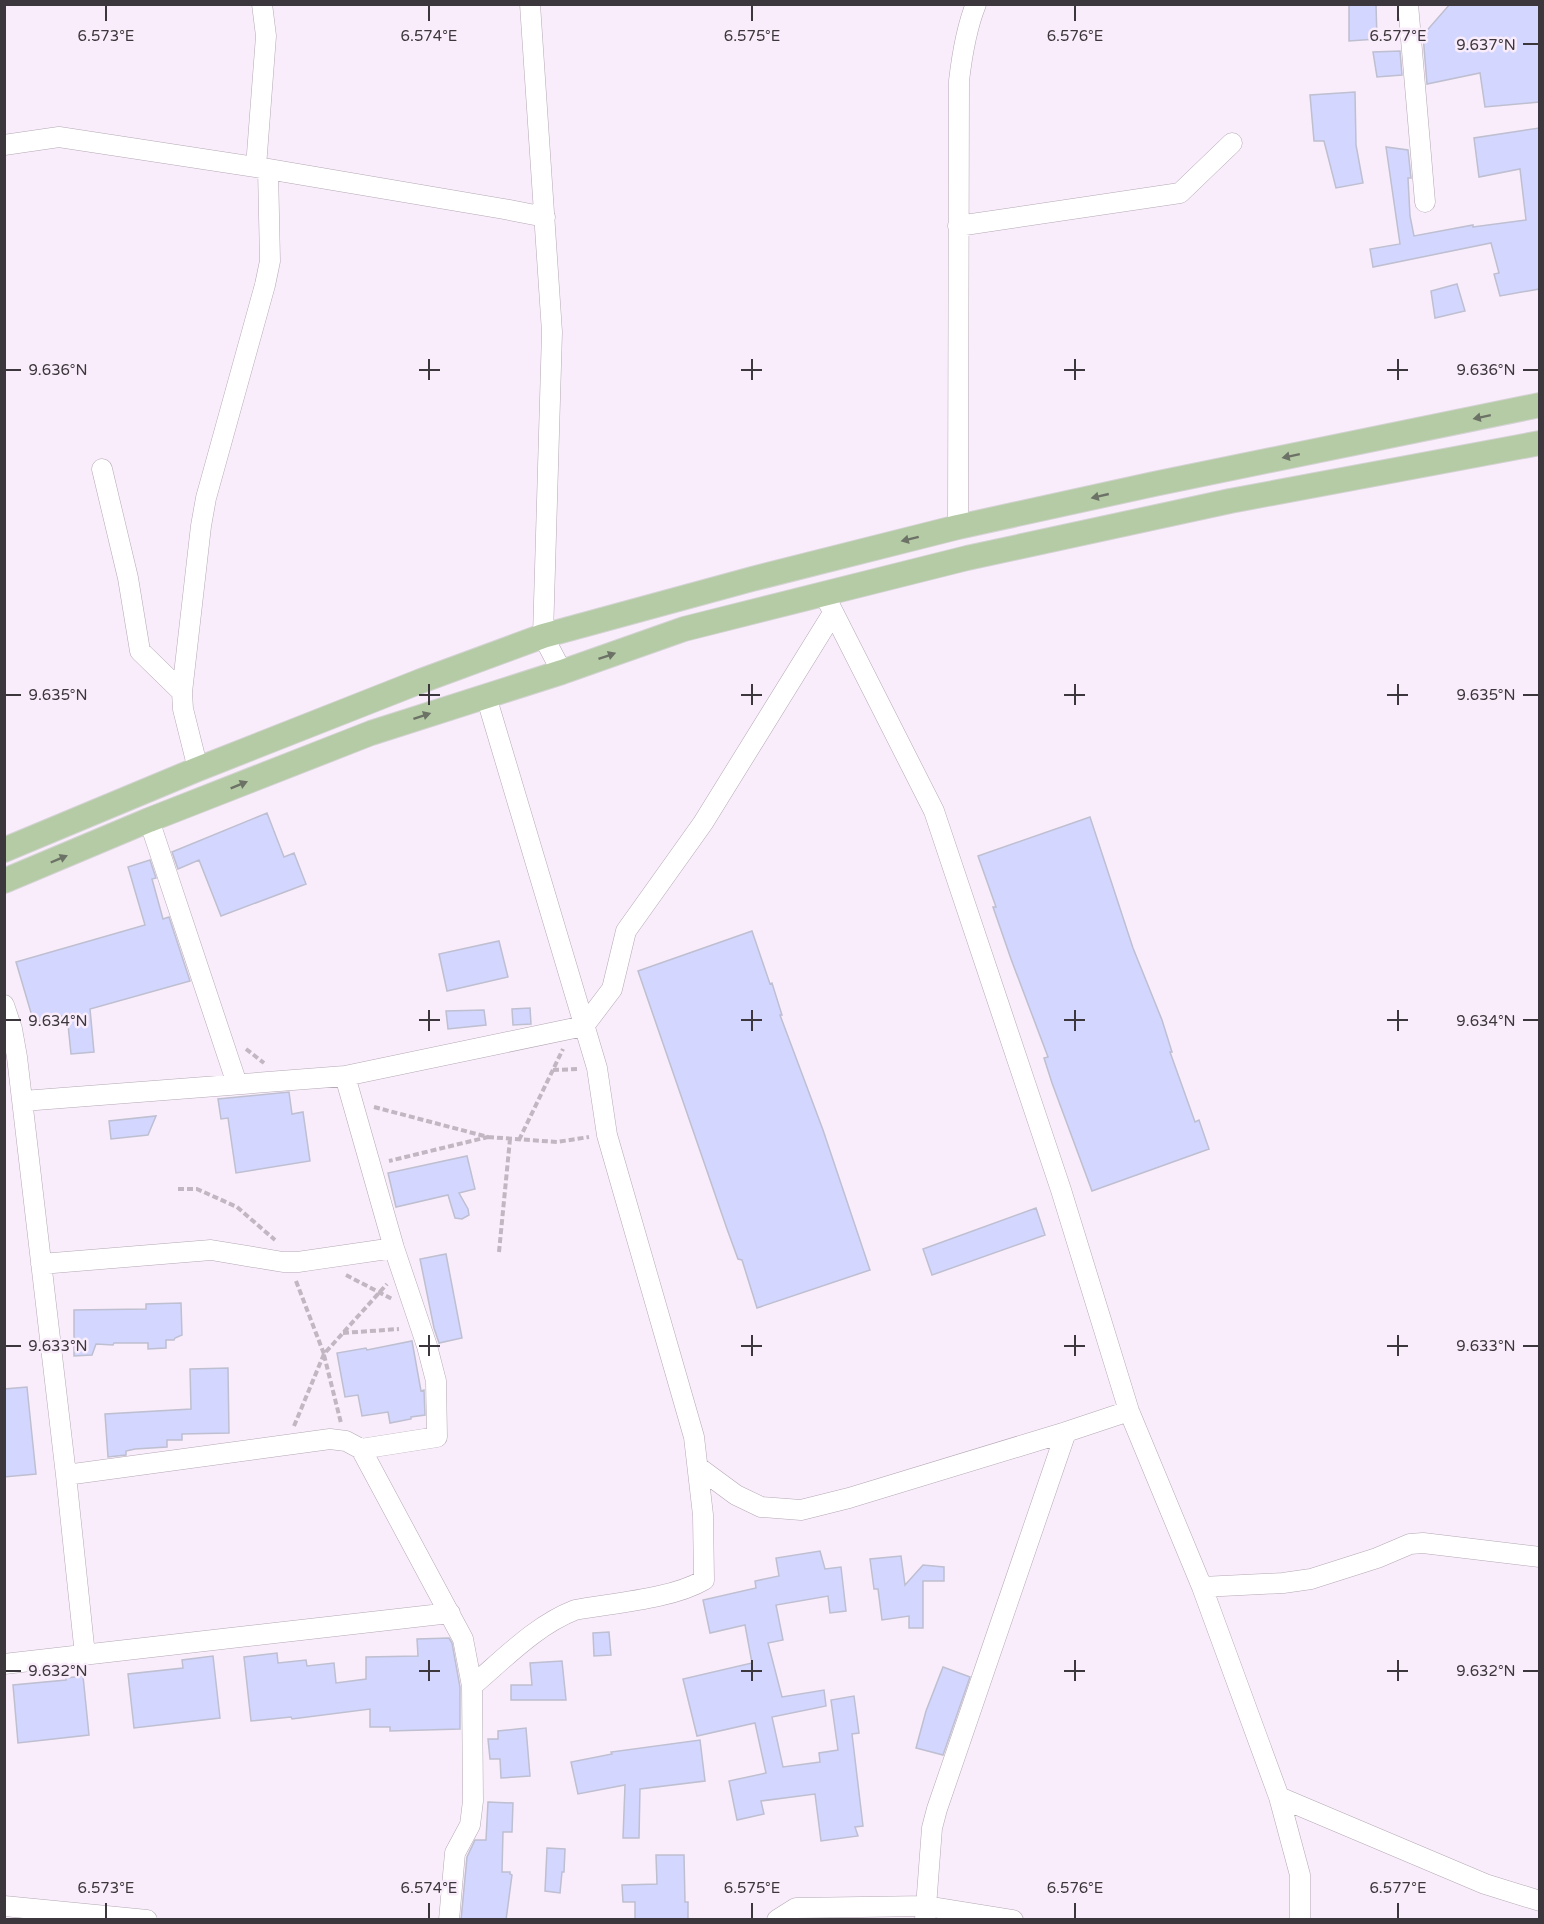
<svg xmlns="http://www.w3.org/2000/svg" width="1544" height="1924" font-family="'Varela Round',sans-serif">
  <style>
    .building { fill: #d3d6fe; stroke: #bebfd0; stroke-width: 1.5 }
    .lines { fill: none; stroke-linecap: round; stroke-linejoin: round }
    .minor-casing { stroke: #b4a8b5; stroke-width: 21 }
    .major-casing { stroke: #d4d3d4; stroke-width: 26 }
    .path { stroke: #c1b6c1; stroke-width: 4; stroke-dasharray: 6 3; stroke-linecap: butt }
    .minor { stroke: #fff; stroke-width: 20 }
    .major { stroke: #b5cba6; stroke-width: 24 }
    .oneway { fill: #6c7266 }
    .ticks { fill: none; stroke: #3c373c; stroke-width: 2 }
    .ticks-label { font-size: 15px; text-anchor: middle; fill: #3c373c; stroke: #faedfb; stroke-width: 5; stroke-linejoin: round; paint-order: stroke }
  </style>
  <rect width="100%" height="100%" fill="#faedfb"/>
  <path class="building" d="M 1349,4 L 1376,4 L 1377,39 L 1349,41 Z
    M 1450,4 L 1539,4 L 1539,102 L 1485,107 L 1480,73 L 1427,84 L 1423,35 Z
    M 1400,51 L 1402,75 L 1377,77 L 1373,52 Z
    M 1355,92 L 1356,145 L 1363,183 L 1336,188 L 1324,141 L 1314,141 L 1310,95 Z
    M 1539,128 L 1539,289 L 1500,296 L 1494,274 L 1499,273 L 1491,243 L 1373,267 L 1370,249 L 1400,244 L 1386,147 L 1408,150 L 1411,178 L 1408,178 L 1410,216 L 1414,236 L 1473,225 L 1473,227 L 1526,220 L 1520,169 L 1479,177 L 1474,138 Z
    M 1457,284 L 1465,311 L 1435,318 L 1431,291 Z
    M 267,813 L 284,857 L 294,853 L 306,884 L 221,916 L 199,860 L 178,869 L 172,852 Z
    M 1090,817 L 1133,948 L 1162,1020 L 1172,1052 L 1170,1052 L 1195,1122 L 1199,1120 L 1209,1149 L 1092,1191 L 1052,1083 L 1044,1058 L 1048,1057 L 1011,959 L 993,907 L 996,907 L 978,856 Z
    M 150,860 L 156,878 L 152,879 L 163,919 L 169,917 L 190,981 L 90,1009 L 94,1052 L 71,1054 L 67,1015 L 34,1023 L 16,962 L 145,925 L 128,867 Z
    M 752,931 L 770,984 L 772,983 L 782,1015 L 780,1015 L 823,1130 L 870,1270 L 757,1308 L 742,1260 L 738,1259 L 727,1229 L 638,971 Z
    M 499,941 L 508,977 L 447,991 L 439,954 Z
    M 530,1008 L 531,1024 L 513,1025 L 512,1009 Z
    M 484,1010 L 486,1025 L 448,1029 L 446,1011 Z
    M 289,1092 L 292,1114 L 303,1112 L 310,1161 L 236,1173 L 228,1118 L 221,1119 L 218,1099 Z
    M 156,1116 L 148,1135 L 111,1139 L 109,1121 Z
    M 467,1156 L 475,1189 L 459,1193 L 468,1209 L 469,1215 L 462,1219 L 455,1218 L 448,1195 L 396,1207 L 388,1173 Z
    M 1036,1208 L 1045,1235 L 932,1275 L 923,1249 Z
    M 446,1254 L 462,1338 L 439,1343 L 434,1328 L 420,1259 Z
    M 181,1303 L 182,1335 L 175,1338 L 174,1340 L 166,1340 L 166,1348 L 148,1349 L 148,1343 L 114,1343 L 113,1345 L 96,1344 L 92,1355 L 74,1356 L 74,1310 L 146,1309 L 146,1304 Z
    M 412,1341 L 421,1391 L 424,1390 L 425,1415 L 411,1417 L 411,1419 L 390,1423 L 388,1412 L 362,1416 L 358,1395 L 345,1397 L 337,1353 L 366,1348 L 367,1350 Z
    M 228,1368 L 229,1433 L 182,1434 L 182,1440 L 167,1440 L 167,1447 L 135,1449 L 126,1451 L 126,1455 L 108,1457 L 105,1414 L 191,1409 L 190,1369 Z
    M 27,1387 L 36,1474 L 4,1477 L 4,1389 Z
    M 820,1551 L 825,1569 L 841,1567 L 846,1611 L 830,1613 L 828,1596 L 776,1605 L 783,1640 L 768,1643 L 782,1697 L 824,1690 L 826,1706 L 772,1717 L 783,1767 L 820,1762 L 819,1753 L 838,1750 L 831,1700 L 854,1696 L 859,1733 L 852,1734 L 863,1826 L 855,1827 L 858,1836 L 821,1841 L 815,1794 L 761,1801 L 764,1814 L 737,1820 L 729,1781 L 766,1773 L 755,1723 L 697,1736 L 683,1679 L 752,1663 L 745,1625 L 710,1633 L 703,1600 L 756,1588 L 755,1581 L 779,1576 L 776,1558 Z
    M 901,1556 L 905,1585 L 923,1565 L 944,1567 L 944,1581 L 923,1581 L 923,1628 L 909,1628 L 909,1616 L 882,1620 L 878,1589 L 874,1589 L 870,1559 Z
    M 609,1632 L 611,1655 L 594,1656 L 593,1633 Z
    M 449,1638 L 452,1643 L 460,1687 L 460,1729 L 390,1731 L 390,1727 L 370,1727 L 370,1709 L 292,1719 L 291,1717 L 251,1721 L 244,1657 L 277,1653 L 278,1663 L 306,1660 L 307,1666 L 334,1663 L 336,1683 L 366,1679 L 366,1657 L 418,1656 L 417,1639 Z
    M 213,1656 L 220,1718 L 134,1728 L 128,1674 L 183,1668 L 182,1660 Z
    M 562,1661 L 566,1700 L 511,1700 L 511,1685 L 532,1685 L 530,1663 Z
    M 943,1667 L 970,1677 L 943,1755 L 916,1748 L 926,1711 Z
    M 83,1676 L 89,1735 L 18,1743 L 13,1685 L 66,1680 L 66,1678 Z
    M 526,1728 L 530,1776 L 501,1778 L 500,1759 L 490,1759 L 488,1739 L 498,1739 L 498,1731 Z
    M 700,1740 L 705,1781 L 640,1789 L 639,1838 L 623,1838 L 625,1785 L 578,1794 L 571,1762 L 612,1754 L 611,1752 Z
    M 488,1802 L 513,1803 L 512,1832 L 503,1832 L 502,1872 L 510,1872 L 510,1874 L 512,1875 L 506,1920 L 461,1920 L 467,1857 L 475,1840 L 486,1840 Z
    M 547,1848 L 565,1849 L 564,1872 L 562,1872 L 560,1893 L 545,1891 Z
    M 656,1855 L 684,1855 L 685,1902 L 688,1902 L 688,1920 L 635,1920 L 635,1902 L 623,1902 L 622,1885 L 657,1884 Z"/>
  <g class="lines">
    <g class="minor-casing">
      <path id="minor" d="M 530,4 L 552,332 L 543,636 L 562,672
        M 1408,4 L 1425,202
        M 4,145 L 59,137 L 268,169 L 504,209 L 545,217
        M 256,167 L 266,36 L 262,4
        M 958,226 L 1180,193 L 1232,143
        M 102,469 L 128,578 L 140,651 L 182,692
        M 958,527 L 959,81 C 962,55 966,29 976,4
        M 824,594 L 934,811 L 1061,1190 L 1129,1411 L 1202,1587 L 1279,1797 L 1300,1875 L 1300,1920
        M 198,769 L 183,709 L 182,692 L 201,526 L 206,498 L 265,285 L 270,261 L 268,169
        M 149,820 L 237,1084
        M 4,1005 L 12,1029 L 17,1057 L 66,1475 L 85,1655
        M 345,1076 L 394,1248 L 427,1346 L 436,1381 L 437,1437 L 361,1449
        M 23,1101 L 345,1076 L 584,1026 L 612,989 L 626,931 L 703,823 L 833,613
        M 41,1264 L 211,1250 L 283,1262 L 298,1262 L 394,1248
        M 698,1467 L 736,1495 L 761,1507 L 801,1510 L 849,1498 L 1066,1432
        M 66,1475 L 330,1439 L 346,1441 L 361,1449 L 463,1639 L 472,1686 L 473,1801 L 470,1825 L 455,1853 L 449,1920
        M 1202,1587 L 1283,1583 L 1311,1579 L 1377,1558 L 1410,1544 L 1423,1543 L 1540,1557
        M 4,1664 L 450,1613
        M 472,1686 C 504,1659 536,1625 575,1610 C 613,1603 672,1599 704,1580 L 703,1515 L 694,1437 L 607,1135 L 597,1068 L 486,696
        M 1279,1797 L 1485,1884 L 1540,1901
        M 4,1906 L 147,1920
        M 777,1920 L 796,1908 L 926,1906 L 1013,1920
        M 925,1920 L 932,1828 L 937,1809 L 1066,1432 L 1129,1411"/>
    </g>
    <g class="major-casing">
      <path id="major" d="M 4,850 L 198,769 L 421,681 L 543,636 L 752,579 L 958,527 L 1154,484 L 1540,405
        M 4,881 L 149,820 L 371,733 L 562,672 L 684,629 L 967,558 L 1230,501 L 1540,443"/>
    </g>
    <path class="path" d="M 246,1049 L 264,1063
      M 553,1070 L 579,1069
      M 374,1107 L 488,1137 L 389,1161
      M 488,1137 L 557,1142 L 589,1137
      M 519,1140 L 563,1049
      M 178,1189 L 197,1189 L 237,1207 L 275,1240
      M 499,1252 L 510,1139
      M 346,1275 L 392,1299
      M 296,1281 L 324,1354 L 387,1284
      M 343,1333 L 399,1329
      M 324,1355 L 341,1423
      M 294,1426 L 324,1354"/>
    <use href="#minor" class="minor"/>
    <use href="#major" class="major"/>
  </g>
  <defs><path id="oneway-solid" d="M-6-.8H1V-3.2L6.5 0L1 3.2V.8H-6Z" transform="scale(1.5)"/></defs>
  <g class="oneway">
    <use href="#oneway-solid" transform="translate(1482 417) rotate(168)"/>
    <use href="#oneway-solid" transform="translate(1291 456) rotate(168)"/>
    <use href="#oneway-solid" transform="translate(1100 496) rotate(167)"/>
    <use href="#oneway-solid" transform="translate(910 539) rotate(166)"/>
    <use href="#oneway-solid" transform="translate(607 656) rotate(-19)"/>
    <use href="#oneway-solid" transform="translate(422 716) rotate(-18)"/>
    <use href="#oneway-solid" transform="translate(239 785) rotate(-22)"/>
    <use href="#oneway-solid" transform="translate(59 859) rotate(-23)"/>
  </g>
  <path class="ticks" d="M 106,6 L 106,21M 429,6 L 429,21M 752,6 L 752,21M 1075,6 L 1075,21M 1398,6 L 1398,21M 1523,44 L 1538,44M 429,359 L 429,380M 752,359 L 752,380M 1075,359 L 1075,380M 1398,359 L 1398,380M 6,370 L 21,370M 419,370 L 440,370M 741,370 L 762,370M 1064,370 L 1085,370M 1387,370 L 1408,370M 1523,370 L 1538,370M 429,684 L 429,705M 752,684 L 752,705M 1075,684 L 1075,705M 1398,684 L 1398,705M 6,695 L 21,695M 419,695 L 440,695M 741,695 L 762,695M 1064,695 L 1085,695M 1387,695 L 1408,695M 1523,695 L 1538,695M 429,1010 L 429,1031M 752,1010 L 752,1031M 1075,1010 L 1075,1031M 1398,1010 L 1398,1031M 6,1020 L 21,1020M 419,1020 L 440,1020M 741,1020 L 762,1020M 1064,1020 L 1085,1020M 1387,1020 L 1408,1020M 1523,1020 L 1538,1020M 429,1335 L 429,1356M 752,1335 L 752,1356M 1075,1335 L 1075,1356M 1398,1335 L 1398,1356M 6,1346 L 21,1346M 419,1346 L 440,1346M 741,1346 L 762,1346M 1064,1346 L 1085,1346M 1387,1346 L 1408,1346M 1523,1346 L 1538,1346M 429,1660 L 429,1681M 752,1660 L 752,1681M 1075,1660 L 1075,1681M 1398,1660 L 1398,1681M 6,1671 L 21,1671M 419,1671 L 440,1671M 741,1671 L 762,1671M 1064,1671 L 1085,1671M 1387,1671 L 1408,1671M 1523,1671 L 1538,1671M 106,1903 L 106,1918M 429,1903 L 429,1918M 752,1903 L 752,1918M 1075,1903 L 1075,1918M 1398,1903 L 1398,1918"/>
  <g class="ticks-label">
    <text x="106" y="41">6.573°E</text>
    <text x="429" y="41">6.574°E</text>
    <text x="752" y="41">6.575°E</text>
    <text x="1075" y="41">6.576°E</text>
    <text x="1398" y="41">6.577°E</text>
    <text x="1486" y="50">9.637°N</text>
    <text x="58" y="375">9.636°N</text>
    <text x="1486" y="375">9.636°N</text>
    <text x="58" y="700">9.635°N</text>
    <text x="1486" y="700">9.635°N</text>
    <text x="58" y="1026">9.634°N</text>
    <text x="1486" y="1026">9.634°N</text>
    <text x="58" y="1351">9.633°N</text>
    <text x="1486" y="1351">9.633°N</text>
    <text x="58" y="1676">9.632°N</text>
    <text x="1486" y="1676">9.632°N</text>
    <text x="106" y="1893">6.573°E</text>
    <text x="429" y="1893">6.574°E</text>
    <text x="752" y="1893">6.575°E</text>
    <text x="1075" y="1893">6.576°E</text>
    <text x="1398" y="1893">6.577°E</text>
  </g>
  <rect width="1544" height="1924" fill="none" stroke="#3c373c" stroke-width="12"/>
</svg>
